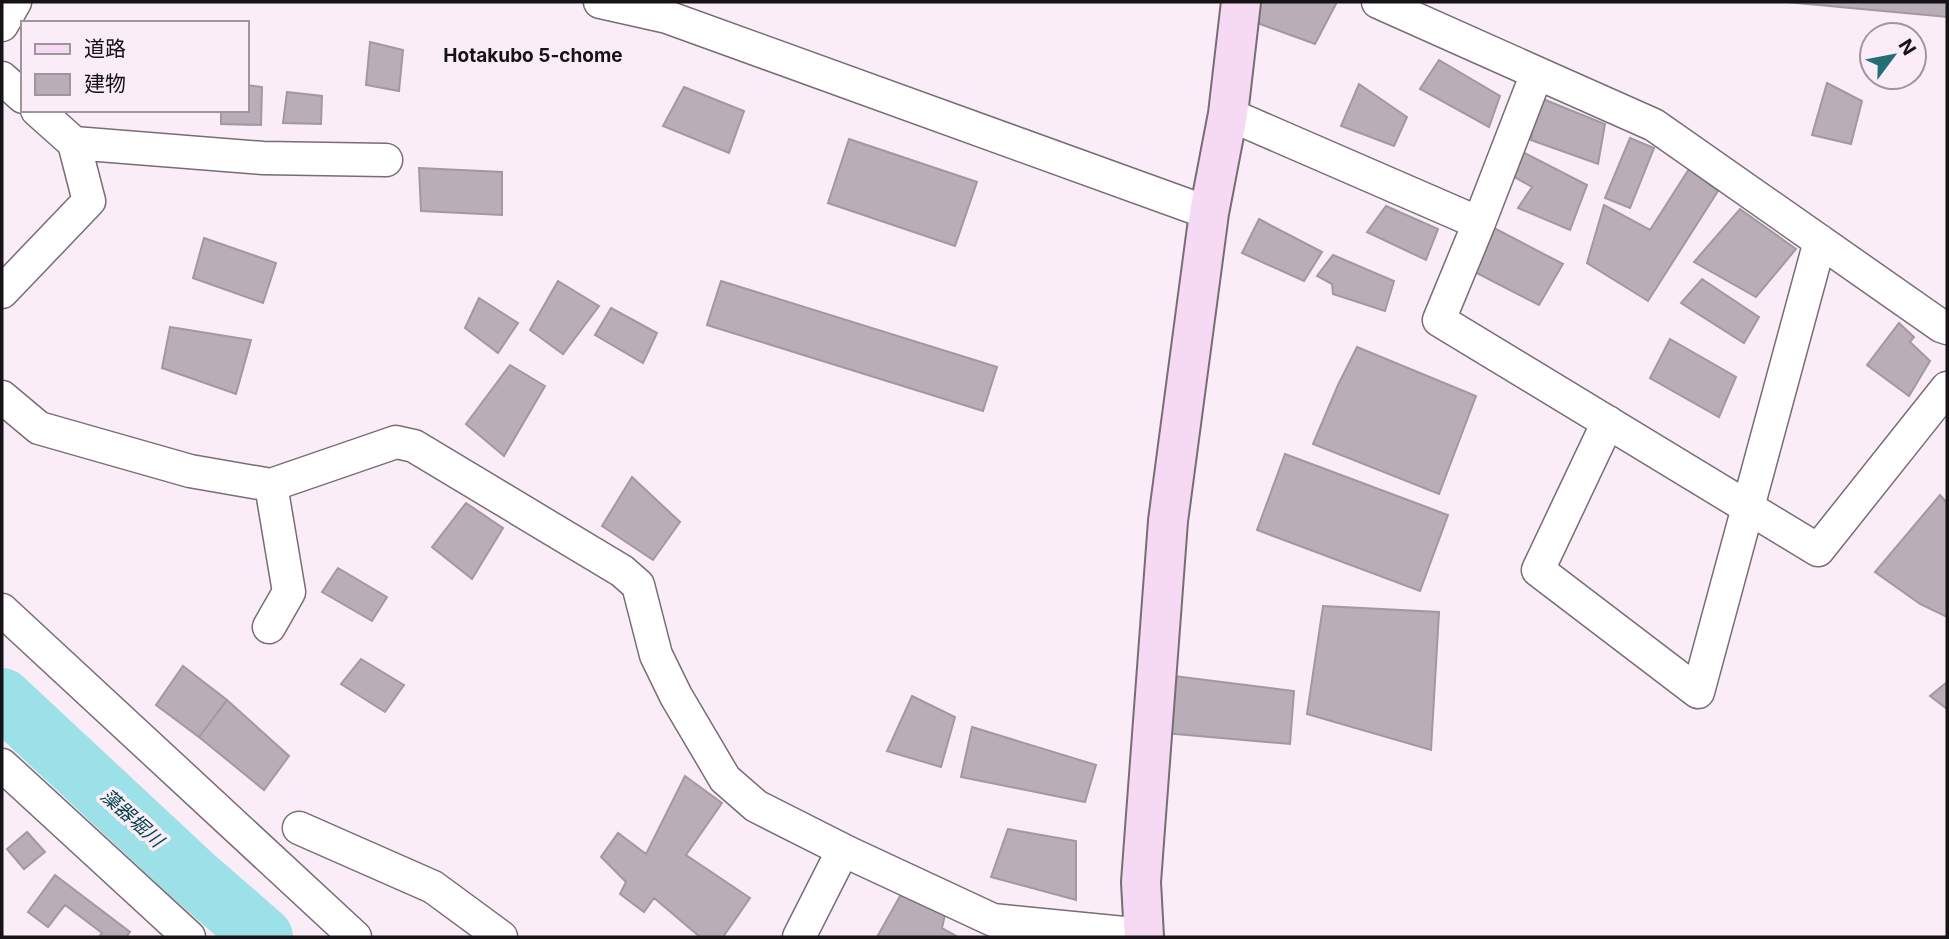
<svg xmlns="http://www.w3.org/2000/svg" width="1949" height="939" font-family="Inter,'Noto Sans JP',sans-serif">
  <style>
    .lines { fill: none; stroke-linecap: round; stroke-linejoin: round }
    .river { stroke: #9ce0e8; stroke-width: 60 }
    .building { fill: #b9adb7; stroke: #a397a1; stroke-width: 2 }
    .street-casing { stroke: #786c75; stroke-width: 35 }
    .secondary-casing { stroke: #786c75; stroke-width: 42 }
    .street { stroke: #fff; stroke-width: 32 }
    .secondary { stroke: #f6d9f2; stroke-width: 38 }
    .labels { text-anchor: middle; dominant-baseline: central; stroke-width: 7; stroke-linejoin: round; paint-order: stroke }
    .neighbourhood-label { font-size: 19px; font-weight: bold; fill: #161215; stroke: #faedf7 }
    .water-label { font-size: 19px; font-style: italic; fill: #04454b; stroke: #faedf7 }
  </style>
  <rect width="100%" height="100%" fill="#faedf7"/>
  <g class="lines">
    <path class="river" d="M 2,698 L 193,876 L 263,937"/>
  </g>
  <path class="building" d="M 1257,2 L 1337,2 L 1315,44 L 1249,20 Z
    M 1786,2 L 1947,2 L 1947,17 Z
    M 370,42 L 403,50 L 399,91 L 366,85 Z
    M 1439,60 L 1500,96 L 1489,127 L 1420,89 Z
    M 1827,83 L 1862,101 L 1851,144 L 1812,135 Z
    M 1359,84 L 1407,117 L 1394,146 L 1341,126 Z
    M 247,85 L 262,87 L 261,125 L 221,124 L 221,110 L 247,110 Z
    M 684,87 L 744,111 L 729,153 L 663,126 Z
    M 287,92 L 322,96 L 321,124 L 283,123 Z
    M 1543,99 L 1605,124 L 1598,164 L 1531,140 L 1535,117 Z
    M 1630,138 L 1654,148 L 1630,208 L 1605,198 Z
    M 849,139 L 977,182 L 955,246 L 828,203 Z
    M 1521,151 L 1587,185 L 1570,230 L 1518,208 L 1532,187 L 1511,175 Z
    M 419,168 L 502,172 L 502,215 L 421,211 Z
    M 1689,169 L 1718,191 L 1648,301 L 1587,263 L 1604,205 L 1650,230 Z
    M 1386,206 L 1438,229 L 1426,260 L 1367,232 Z
    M 1740,209 L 1796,249 L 1756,297 L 1694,262 Z
    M 1259,219 L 1322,252 L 1304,281 L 1242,253 Z
    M 1494,228 L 1563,264 L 1539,305 L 1469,269 Z
    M 204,238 L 276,263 L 263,303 L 193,278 Z
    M 1333,255 L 1394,281 L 1385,311 L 1333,294 L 1332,284 L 1317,276 Z
    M 1702,279 L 1759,317 L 1744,343 L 1681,303 Z
    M 558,281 L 599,306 L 563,354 L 530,330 Z
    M 721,281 L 997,367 L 983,411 L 707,325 Z
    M 479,298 L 518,323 L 498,353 L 465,328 Z
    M 611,308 L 657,333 L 643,363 L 595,335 Z
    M 1899,323 L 1914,337 L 1910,342 L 1930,361 L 1909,396 L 1867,365 Z
    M 170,327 L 251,340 L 236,394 L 162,368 Z
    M 1670,339 L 1736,377 L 1719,417 L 1650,378 Z
    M 1357,347 L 1476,396 L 1439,494 L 1313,444 L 1338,385 Z
    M 510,365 L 545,386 L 504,456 L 466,424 Z
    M 1285,454 L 1448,515 L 1420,591 L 1257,530 Z
    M 632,477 L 680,522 L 653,560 L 602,526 Z
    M 1940,495 L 1947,503 L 1947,617 L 1920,604 L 1875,572 Z
    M 466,503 L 503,528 L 472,579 L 432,547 Z
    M 338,568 L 387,597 L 372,621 L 322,592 Z
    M 1323,606 L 1439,612 L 1431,750 L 1307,714 Z
    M 361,659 L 404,685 L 385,712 L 341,684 Z
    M 183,666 L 227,700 L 199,737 L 156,705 Z
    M 1166,675 L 1294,691 L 1290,744 L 1165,733 Z
    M 1947,682 L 1947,709 L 1930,696 Z
    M 912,696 L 955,717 L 941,767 L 887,751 Z
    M 227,700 L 289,756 L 264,790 L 199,737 Z
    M 972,727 L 1096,765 L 1085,802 L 961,777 Z
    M 685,776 L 722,803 L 686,855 L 750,898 L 723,937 L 700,937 L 654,898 L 644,912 L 620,894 L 626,882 L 601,857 L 618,833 L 646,854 Z
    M 1008,829 L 1076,841 L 1076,900 L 991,877 Z
    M 27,832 L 45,852 L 24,869 L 7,849 Z
    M 55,875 L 130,932 L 126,937 L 99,937 L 102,933 L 65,905 L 48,927 L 28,912 Z
    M 904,889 L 946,910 L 942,928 L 958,937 L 877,937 Z"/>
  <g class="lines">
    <g class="street-casing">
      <path id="street" d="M 600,2 L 667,17 L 1209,213
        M 1378,2 L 1537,73
        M 2,25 L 15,2
        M 2,78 L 23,97
        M 37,110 L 74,143 L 263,158 L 386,160
        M 1228,114 L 1479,223 L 1537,73 L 1654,125 L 1941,326 L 1947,328
        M 1479,223 L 1439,320 L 1818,550 L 1947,388
        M 2,292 L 89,201 L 74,143
        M 2,397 L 39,428 L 190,471 L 271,485 L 396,442 L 414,446 L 622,571 L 638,585 L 656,655 L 676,696 L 725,779 L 756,806 L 849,853 L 993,920 L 1144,935
        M 1608,422 L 1538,570 L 1698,692 L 1820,241
        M 2,610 L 355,937
        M 269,627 L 289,592 L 271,485
        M 2,765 L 189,937
        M 299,828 L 433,887 L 501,937
        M 799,937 L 843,850"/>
    </g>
    <g class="secondary-casing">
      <path id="secondary" d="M 1144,937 L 1141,882 L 1168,521 L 1209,213 L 1228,114 L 1241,2"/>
    </g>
    <use href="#street" class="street"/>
    <use href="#secondary" class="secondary"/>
  </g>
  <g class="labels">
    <g class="neighbourhood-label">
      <text x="533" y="55">Hotakubo 5-chome</text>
    </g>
    <g class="water-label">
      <text transform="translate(132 818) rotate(42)">藻器堀川</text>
    </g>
  </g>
  <rect width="1949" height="939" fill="none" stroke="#161215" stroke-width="7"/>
  <rect x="21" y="21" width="228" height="91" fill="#faedf7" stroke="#9f959d" stroke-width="2"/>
  <rect x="35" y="44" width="35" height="10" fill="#f6d9f2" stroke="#9f959d" stroke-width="2"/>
  <text x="84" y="56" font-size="21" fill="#161215">道路</text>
  <rect x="35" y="74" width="35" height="21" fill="#b9adb7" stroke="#9f959d" stroke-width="2"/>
  <text x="84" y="91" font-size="21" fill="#161215">建物</text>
  <g transform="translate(1893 56) rotate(58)"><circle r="33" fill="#faedf7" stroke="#9f959d" stroke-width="2"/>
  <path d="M0-5L12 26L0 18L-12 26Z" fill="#246e76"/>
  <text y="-10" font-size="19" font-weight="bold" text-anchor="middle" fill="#161215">N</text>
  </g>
</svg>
